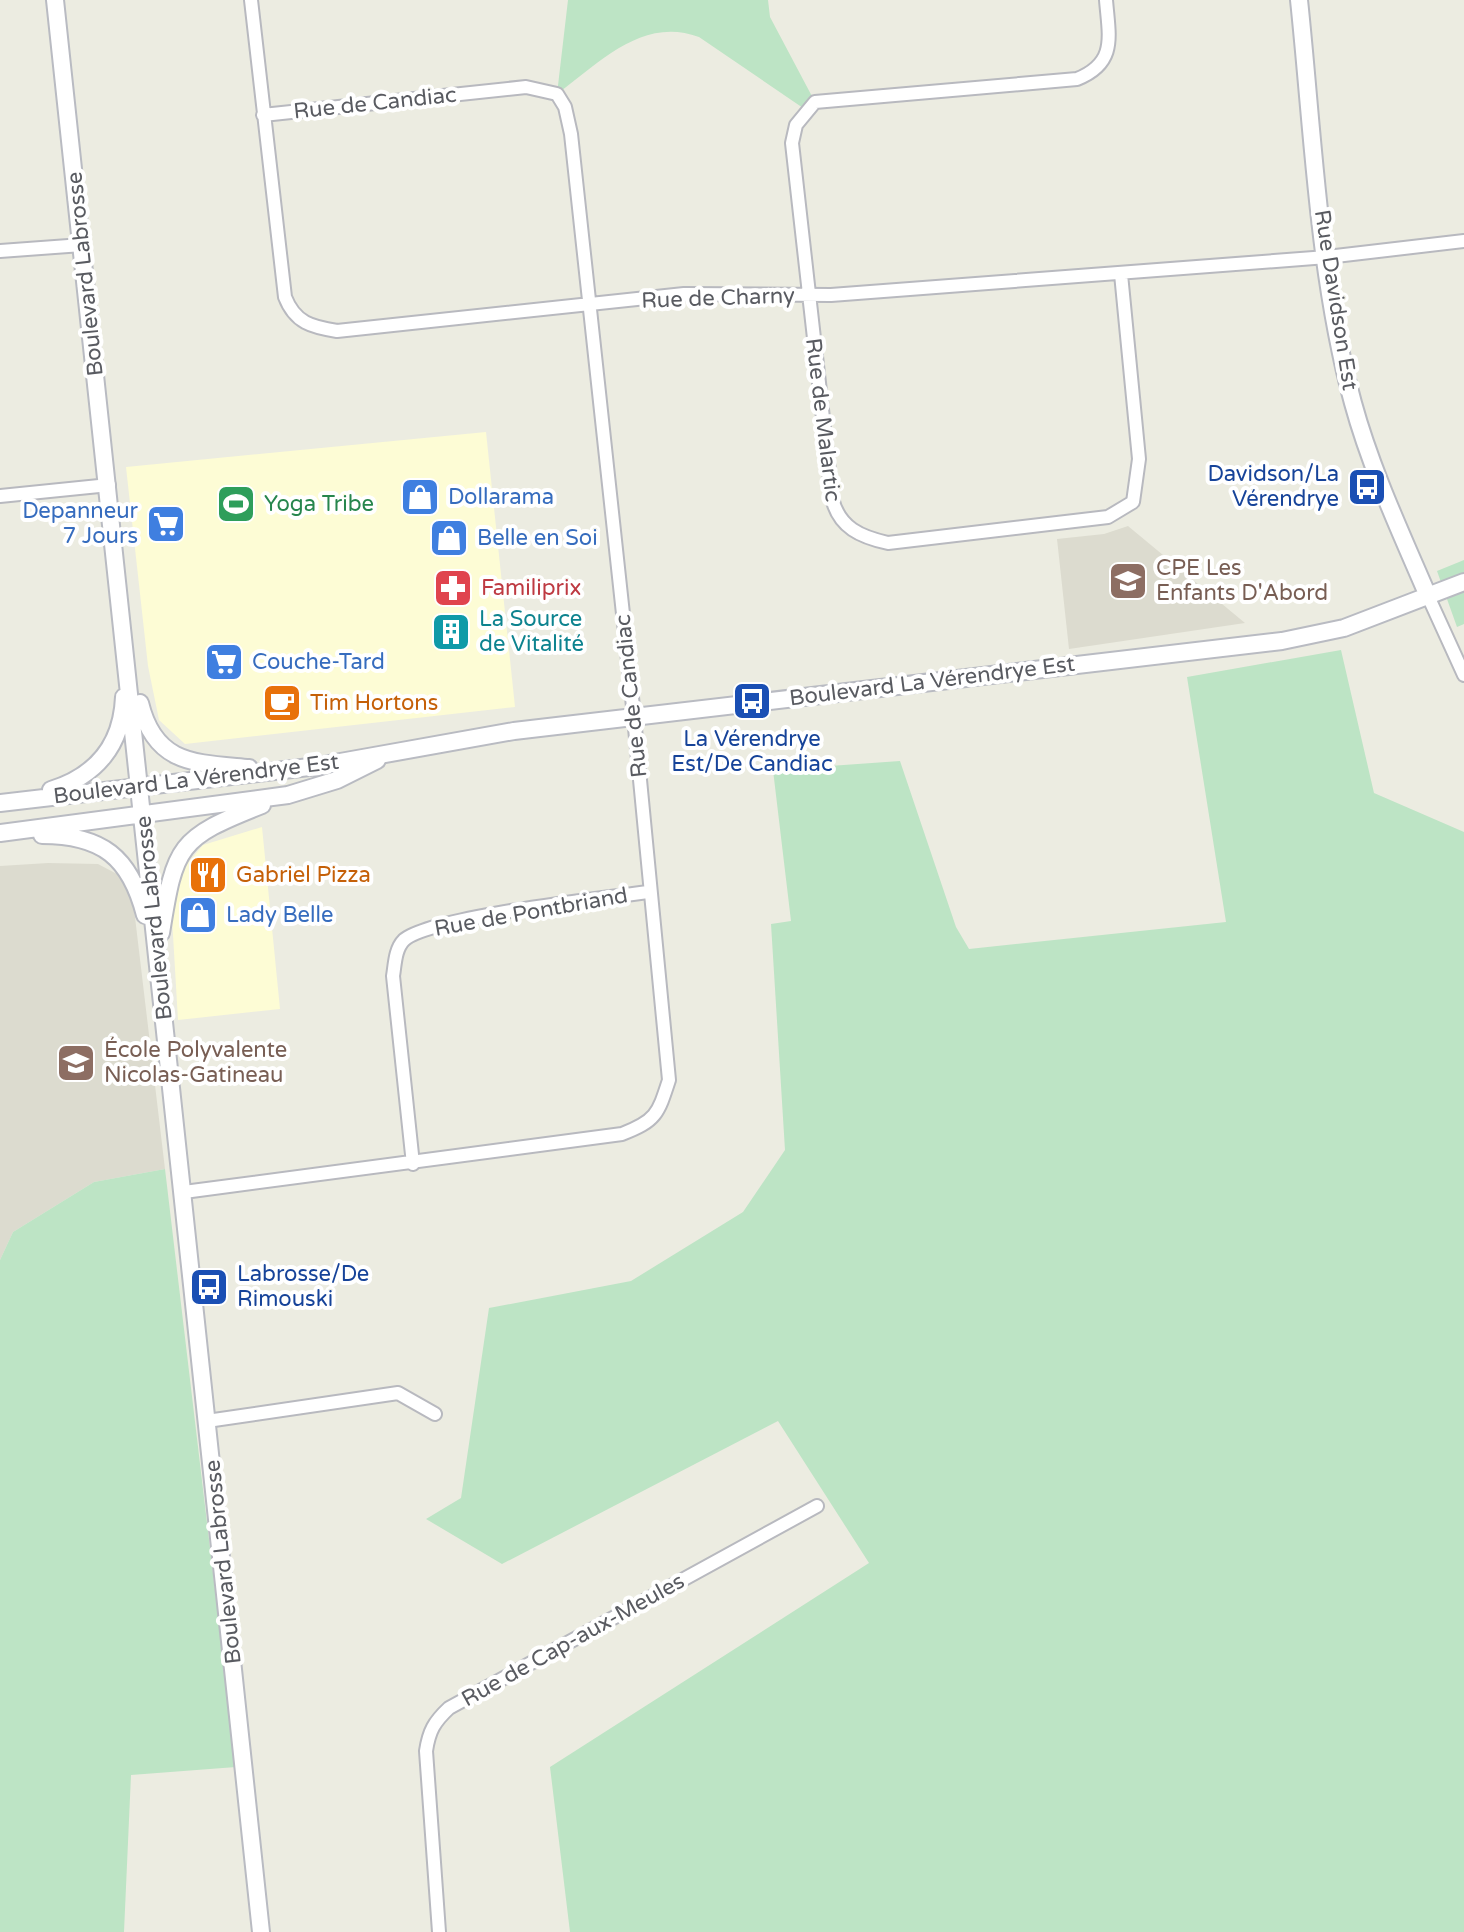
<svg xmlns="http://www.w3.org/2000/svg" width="1464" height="1932" font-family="'Varela Round',sans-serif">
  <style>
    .commercial { fill: #fdfcd5 }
    .education { fill: #dcdbcf }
    .green { fill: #bde4c5 }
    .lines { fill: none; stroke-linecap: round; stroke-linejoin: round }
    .street-casing { stroke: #b8b9bf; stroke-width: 16 }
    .secondary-casing { stroke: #b9bbc2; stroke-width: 20 }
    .street { stroke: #fff; stroke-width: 12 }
    .secondary { stroke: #fff; stroke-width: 16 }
    .labels { text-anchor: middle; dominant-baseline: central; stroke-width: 8; stroke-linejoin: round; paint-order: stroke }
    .street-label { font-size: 22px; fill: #595b61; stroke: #fff }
    .transit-label { font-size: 22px; fill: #164399; stroke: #fff; text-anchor: end }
    .shop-label { font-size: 22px; fill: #366cbe; stroke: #fff; text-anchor: start }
    .leisure-label { font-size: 22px; fill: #27864d; stroke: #fff; text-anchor: start }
    .education-label { font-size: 22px; fill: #785e54; stroke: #fff; text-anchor: start }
    .health-label { font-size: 22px; fill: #be3a42; stroke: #fff; text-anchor: start }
    .culture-label { font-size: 22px; fill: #0d838f; stroke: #fff; text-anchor: start }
    .food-label { font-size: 22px; fill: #c56008; stroke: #fff; text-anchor: start }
  </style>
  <rect width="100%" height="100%" fill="#ecece1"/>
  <path class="commercial" d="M 486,432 L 515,707 L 185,744 L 159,720 L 148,666 L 126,467 Z
    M 262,827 L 280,1009 L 178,1020 L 170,884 L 203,845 Z"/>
  <path class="education" d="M 1128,526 L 1245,623 L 1069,649 L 1057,539 L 1104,534 Z
    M 48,863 L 98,864 L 117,874 L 132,892 L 165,1169 L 94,1182 L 13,1232 L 0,1260 L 0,866 Z"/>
  <path class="green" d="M 568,0 L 768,0 L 770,17 L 815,102 L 806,110 L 699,37 C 643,16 600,62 557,94 Z
    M 1464,560 L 1464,624 L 1457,627 L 1437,571 Z
    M 1341,650 L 1374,793 L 1464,832 L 1464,1932 L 570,1932 L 550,1767 L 869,1563 L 778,1421 L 502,1564 L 426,1519 L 461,1498 L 489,1308 L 631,1281 L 743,1212 L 785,1150 L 771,924 L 791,921 L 773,770 L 900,761 L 956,927 L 969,949 L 1226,922 L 1187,677 Z
    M 165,1169 L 236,1767 L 131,1775 L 124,1932 L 0,1932 L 0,1260 L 13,1232 L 94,1182 Z"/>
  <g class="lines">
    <g class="street-casing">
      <path id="street" d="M 251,0 L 285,297 C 295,323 312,327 337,331 L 684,294 L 831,295 L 1327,257 L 1464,241
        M 1106,0 C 1109,37 1117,63 1077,79 L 815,102 L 796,125 L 792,143 L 832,498 C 839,528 861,537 888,543 L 1108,517 L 1133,502 L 1139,459 L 1121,274
        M 0,251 L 82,245
        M 0,496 L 109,485
        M 1428,596 L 1464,675
        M 413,1164 L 393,976 C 395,964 395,949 404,940 C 429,917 605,898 648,892
        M 184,1192 L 622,1134 C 656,1121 658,1114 669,1080 L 632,697 L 571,134 L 565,107 L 557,94 L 526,87 L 263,115
        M 207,1421 L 398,1393 L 435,1414
        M 439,1932 L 426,1751 C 429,1731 434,1722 449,1708 L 817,1506"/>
    </g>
    <g class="secondary-casing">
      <path id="secondary" d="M 55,0 L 261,1932
        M 1299,0 C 1313,132 1318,275 1353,403 C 1371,469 1401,533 1428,596
        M 140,703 C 155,765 195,763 249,768
        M 51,790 C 96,776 122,745 124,697
        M 0,803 L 318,766 L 514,731 L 1282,641 L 1344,628 L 1464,582
        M 0,833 L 288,795 L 337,780 L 377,760
        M 42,835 C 102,835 130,857 145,915
        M 161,933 C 175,845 178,838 262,805"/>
    </g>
    <use href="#street" class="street"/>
    <use href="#secondary" class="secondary"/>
  </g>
  <defs>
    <g id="bus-square" transform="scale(2)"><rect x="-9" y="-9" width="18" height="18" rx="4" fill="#1a4fb4" stroke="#fff"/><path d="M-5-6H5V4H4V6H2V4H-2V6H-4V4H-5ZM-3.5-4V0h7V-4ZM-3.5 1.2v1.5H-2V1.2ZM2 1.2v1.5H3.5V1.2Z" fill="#fff"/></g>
    <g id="shop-square" transform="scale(2)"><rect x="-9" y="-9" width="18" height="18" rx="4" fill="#3f7fe0" stroke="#fff"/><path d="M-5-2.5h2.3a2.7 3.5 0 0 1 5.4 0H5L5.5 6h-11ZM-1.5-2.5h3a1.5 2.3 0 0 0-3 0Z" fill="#fff"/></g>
    <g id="stadium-square" transform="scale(2)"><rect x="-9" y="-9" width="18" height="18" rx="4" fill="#2e9e5b" stroke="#fff"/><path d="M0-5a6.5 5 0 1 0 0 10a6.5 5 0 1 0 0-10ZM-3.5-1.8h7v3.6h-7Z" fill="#fff"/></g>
    <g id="supermarket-square" transform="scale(2)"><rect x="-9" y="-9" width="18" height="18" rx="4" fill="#3f7fe0" stroke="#fff"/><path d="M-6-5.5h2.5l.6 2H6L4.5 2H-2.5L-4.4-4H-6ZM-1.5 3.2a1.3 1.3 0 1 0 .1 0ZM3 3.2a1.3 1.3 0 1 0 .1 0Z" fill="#fff"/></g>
    <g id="school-square" transform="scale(2)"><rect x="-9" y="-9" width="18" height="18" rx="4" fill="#8d6e63" stroke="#fff"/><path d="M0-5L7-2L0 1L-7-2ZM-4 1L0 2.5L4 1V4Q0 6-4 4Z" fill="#fff"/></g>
    <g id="pharmacy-square" transform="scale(2)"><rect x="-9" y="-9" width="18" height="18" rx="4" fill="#e0444e" stroke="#fff"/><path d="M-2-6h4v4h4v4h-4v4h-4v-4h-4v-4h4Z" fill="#fff"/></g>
    <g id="building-square" transform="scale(2)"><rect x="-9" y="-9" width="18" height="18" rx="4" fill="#0f9aa8" stroke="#fff"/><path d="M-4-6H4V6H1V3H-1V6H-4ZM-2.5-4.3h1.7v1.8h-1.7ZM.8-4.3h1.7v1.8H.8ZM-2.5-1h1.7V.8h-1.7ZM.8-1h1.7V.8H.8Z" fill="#fff"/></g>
    <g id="cafe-square" transform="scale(2)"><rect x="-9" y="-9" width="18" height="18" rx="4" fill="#e8710a" stroke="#fff"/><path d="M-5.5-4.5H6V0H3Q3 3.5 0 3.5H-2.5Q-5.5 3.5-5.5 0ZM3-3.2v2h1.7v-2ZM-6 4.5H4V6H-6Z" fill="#fff"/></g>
    <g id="restaurant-square" transform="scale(2)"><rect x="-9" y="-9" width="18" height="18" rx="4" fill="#e8710a" stroke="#fff"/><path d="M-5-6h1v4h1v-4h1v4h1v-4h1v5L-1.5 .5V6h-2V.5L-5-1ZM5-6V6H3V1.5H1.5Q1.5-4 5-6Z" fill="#fff"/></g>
  </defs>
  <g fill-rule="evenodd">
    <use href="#bus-square" x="1367" y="487"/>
    <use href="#shop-square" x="420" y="497"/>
    <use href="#stadium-square" x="236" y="504"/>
    <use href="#supermarket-square" x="166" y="524"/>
    <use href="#shop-square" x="449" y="538"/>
    <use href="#school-square" x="1128" y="581"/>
    <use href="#pharmacy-square" x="453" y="588"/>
    <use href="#building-square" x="451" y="632"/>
    <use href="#supermarket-square" x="224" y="662"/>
    <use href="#bus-square" x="752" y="701"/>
    <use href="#cafe-square" x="282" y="703"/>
    <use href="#restaurant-square" x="208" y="875"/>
    <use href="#shop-square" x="198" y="915"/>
    <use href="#school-square" x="76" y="1063"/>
    <use href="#bus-square" x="209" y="1287"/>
  </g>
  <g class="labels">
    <g class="street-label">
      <text transform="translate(375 103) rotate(-6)">Rue de Candiac</text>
      <text transform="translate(85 274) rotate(-96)">Boulevard Labrosse</text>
      <text transform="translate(718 298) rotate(-2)">Rue de Charny</text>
      <text transform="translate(1336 300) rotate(81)">Rue Davidson Est</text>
      <text transform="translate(823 420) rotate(83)">Rue de Malartic</text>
      <text transform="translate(932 681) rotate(-7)">Boulevard La Vérendrye Est</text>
      <text transform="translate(631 696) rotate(-96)">Rue de Candiac</text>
      <text transform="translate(196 779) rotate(-7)">Boulevard La Vérendrye Est</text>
      <text transform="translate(531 912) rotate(-10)">Rue de Pontbriand</text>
      <text transform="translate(154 918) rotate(-96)">Boulevard Labrosse</text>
      <text transform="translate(223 1562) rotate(-96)">Boulevard Labrosse</text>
      <text transform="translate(573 1640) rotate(-29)">Rue de Cap-aux-Meules</text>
    </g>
    <g class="transit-label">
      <text x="1339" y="474">Davidson/La<tspan x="1339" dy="25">Vérendrye</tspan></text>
      <text x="752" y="739" text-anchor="middle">La Vérendrye<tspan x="752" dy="25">Est/De Candiac</tspan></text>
      <text x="237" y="1274" text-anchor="start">Labrosse/De<tspan x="237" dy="25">Rimouski</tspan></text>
    </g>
    <g class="shop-label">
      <text x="448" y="497">Dollarama</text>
      <text x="138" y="511" text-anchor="end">Depanneur<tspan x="138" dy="25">7 Jours</tspan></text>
      <text x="477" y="538">Belle en Soi</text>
      <text x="252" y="662">Couche-Tard</text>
      <text x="226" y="915">Lady Belle</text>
    </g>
    <g class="leisure-label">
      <text x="264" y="504">Yoga Tribe</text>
    </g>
    <g class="education-label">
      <text x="1156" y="568">CPE Les<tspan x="1156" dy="25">Enfants D'Abord</tspan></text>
      <text x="104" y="1050">École Polyvalente<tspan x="104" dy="25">Nicolas-Gatineau</tspan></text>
    </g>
    <g class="health-label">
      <text x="481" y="588">Familiprix</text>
    </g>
    <g class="culture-label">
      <text x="479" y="619">La Source<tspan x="479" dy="25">de Vitalité</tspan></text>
    </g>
    <g class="food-label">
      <text x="310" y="703">Tim Hortons</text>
      <text x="236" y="875">Gabriel Pizza</text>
    </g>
  </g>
</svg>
